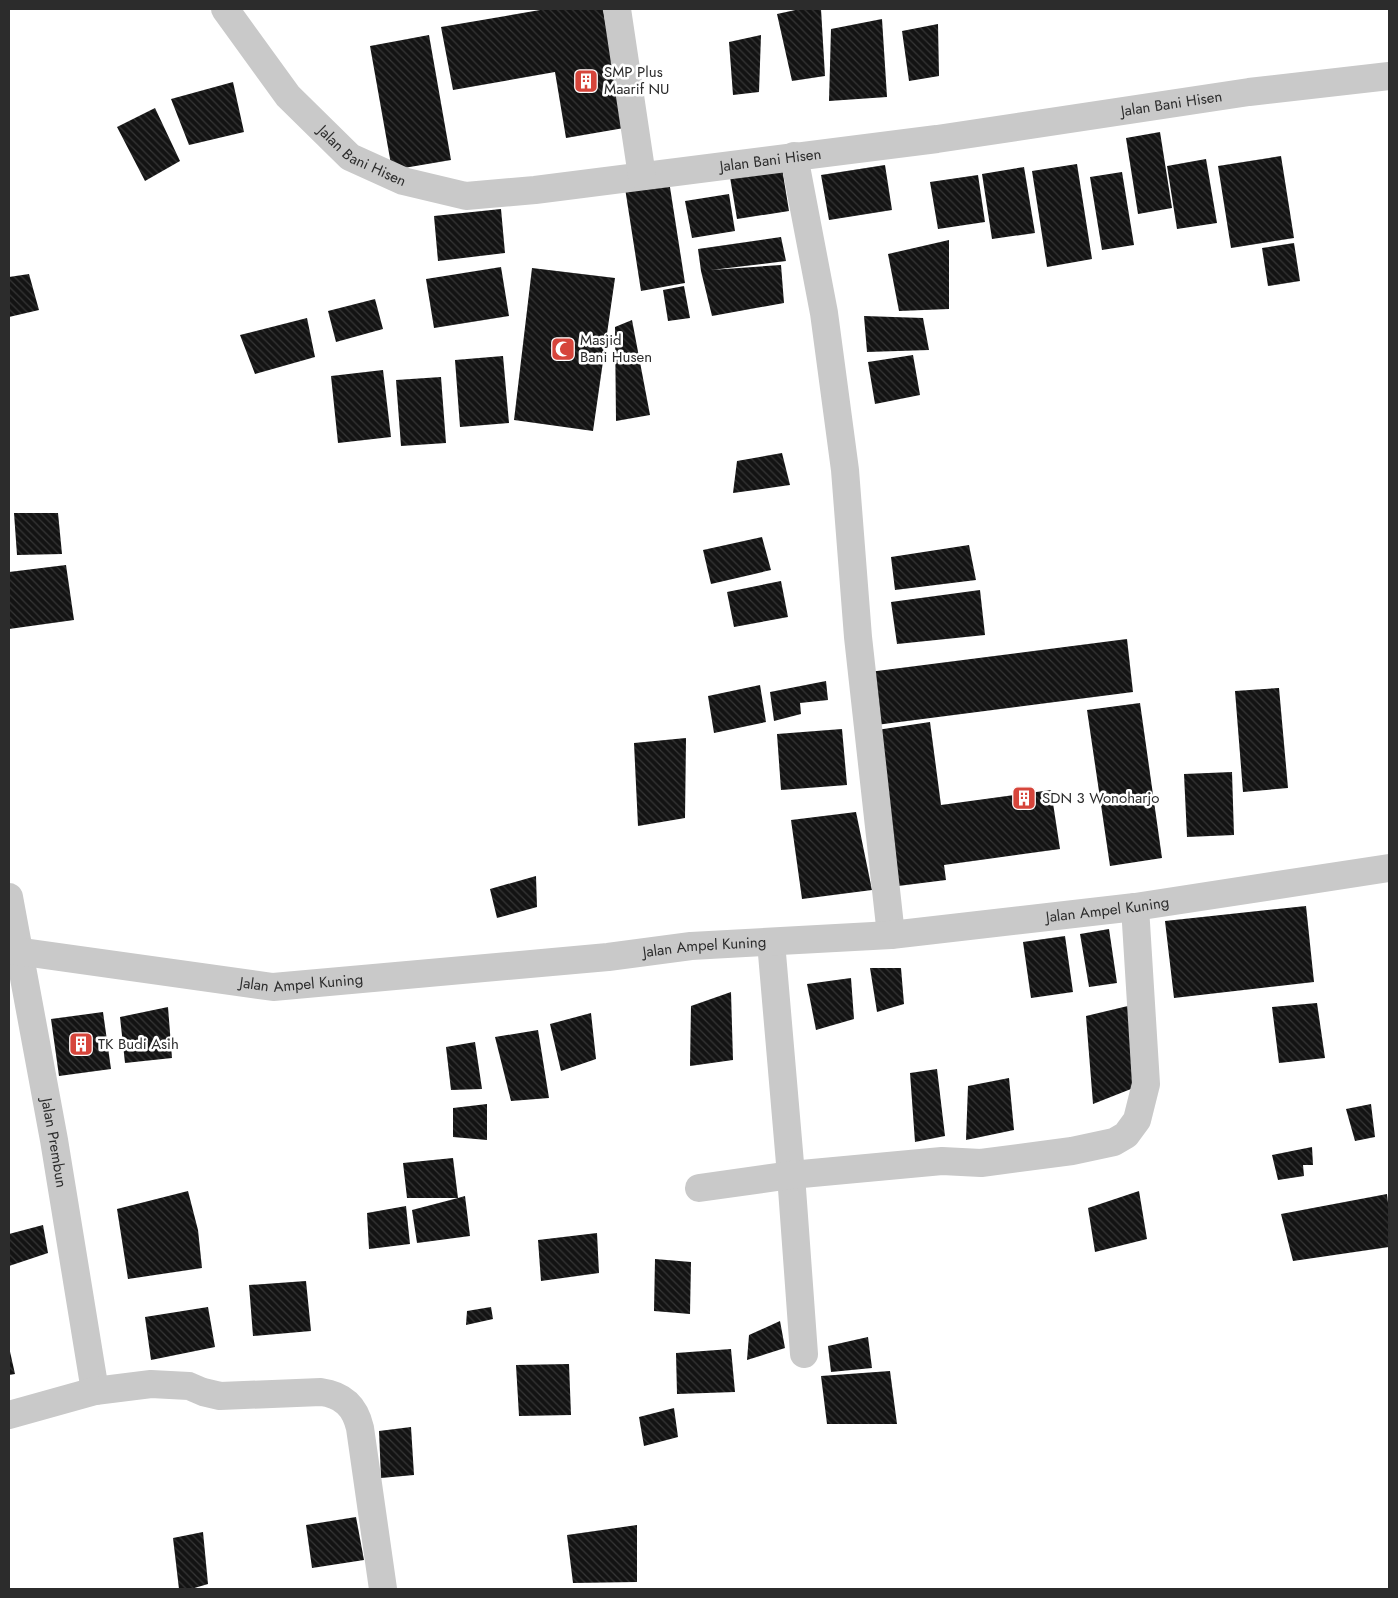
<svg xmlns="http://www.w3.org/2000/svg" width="1398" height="1598" font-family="Jost,sans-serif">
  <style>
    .building { fill: url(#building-back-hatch) }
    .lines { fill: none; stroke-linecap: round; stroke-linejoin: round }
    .minor { stroke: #c9c9c9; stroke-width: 28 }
    .labels { text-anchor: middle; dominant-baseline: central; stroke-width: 5; stroke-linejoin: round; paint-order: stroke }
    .poi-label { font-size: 15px; fill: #2c2c2c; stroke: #fff; text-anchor: start }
    .street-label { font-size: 15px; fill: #2c2c2c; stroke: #fff }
  </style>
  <defs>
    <pattern id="building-back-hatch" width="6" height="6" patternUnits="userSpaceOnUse" patternTransform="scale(1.25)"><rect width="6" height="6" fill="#131313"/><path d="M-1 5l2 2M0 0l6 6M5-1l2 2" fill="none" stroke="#363636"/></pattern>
  </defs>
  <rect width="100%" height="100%" fill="#fff"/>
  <path class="building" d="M 546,9 L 603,9 L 624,128 L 566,138 L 555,72 L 453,90 L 441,27 Z
    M 800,9 L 821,9 L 825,76 L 792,81 L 777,14 Z
    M 882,19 L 887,97 L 829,101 L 831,29 Z
    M 938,24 L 939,76 L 909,81 L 902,31 Z
    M 429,35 L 451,160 L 392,170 L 370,46 Z
    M 761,35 L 759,92 L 733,95 L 729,42 Z
    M 233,82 L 244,132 L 189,145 L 171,99 Z
    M 155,108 L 180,161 L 145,181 L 117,127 Z
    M 1160,132 L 1172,208 L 1138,214 L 1126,138 Z
    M 1281,156 L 1294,238 L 1231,248 L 1218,166 Z
    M 1206,159 L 1217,223 L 1177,229 L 1167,166 Z
    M 1077,164 L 1092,259 L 1047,267 L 1032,171 Z
    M 885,165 L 892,210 L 829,220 L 821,175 Z
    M 1024,167 L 1035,233 L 992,239 L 982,174 Z
    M 782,168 L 789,211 L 737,219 L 730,177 Z
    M 1122,172 L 1134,245 L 1102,250 L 1090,177 Z
    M 978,175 L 985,222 L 938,229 L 930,182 Z
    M 669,181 L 685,283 L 641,291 L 625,188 Z
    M 729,194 L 735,231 L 692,238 L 685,201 Z
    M 501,209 L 505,253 L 438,261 L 434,216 Z
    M 781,237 L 786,261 L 711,270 L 781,265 L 784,303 L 712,316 L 701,271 L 698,249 Z
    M 949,240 L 949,309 L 899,311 L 888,254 Z
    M 1294,243 L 1300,281 L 1268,286 L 1262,248 Z
    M 501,267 L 509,316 L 434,328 L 426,279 Z
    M 532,268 L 615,278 L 593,431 L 514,420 Z
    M 29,274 L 39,310 L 9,317 L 9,277 Z
    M 684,286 L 690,318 L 668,321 L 663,290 Z
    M 375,299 L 383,329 L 336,342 L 328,311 Z
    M 864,316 L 923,318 L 929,350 L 867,352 Z
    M 307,318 L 315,357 L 255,374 L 240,335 Z
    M 632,320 L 650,415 L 616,421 L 615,327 Z
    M 913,355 L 920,395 L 875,404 L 868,362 Z
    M 503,356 L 509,423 L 460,427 L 455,360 Z
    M 383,370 L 391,437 L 338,443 L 331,376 Z
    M 441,377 L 446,443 L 401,446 L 396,380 Z
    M 782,453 L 790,485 L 733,493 L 737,461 Z
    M 14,513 L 58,513 L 62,554 L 17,555 Z
    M 762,537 L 771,570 L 711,584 L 703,550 Z
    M 969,545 L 976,580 L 895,590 L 891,557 Z
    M 66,565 L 74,620 L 9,629 L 9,572 Z
    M 781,581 L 788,617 L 734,627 L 727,592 Z
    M 980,590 L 985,635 L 897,644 L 891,602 Z
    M 1127,639 L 1133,692 L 876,725 L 869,672 Z
    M 826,681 L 828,700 L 800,703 L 801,714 L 774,721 L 770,692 Z
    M 760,685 L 766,722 L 714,733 L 708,696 Z
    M 1279,688 L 1288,788 L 1243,792 L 1235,691 Z
    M 1140,703 L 1162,858 L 1110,866 L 1087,710 Z
    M 930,722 L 941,805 L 1051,790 L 1060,849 L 944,865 L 946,880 L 898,886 L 877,730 Z
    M 842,729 L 847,785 L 781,790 L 777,734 Z
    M 686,738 L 685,818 L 638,826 L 634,743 Z
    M 1232,772 L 1234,835 L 1187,837 L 1184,774 Z
    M 856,812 L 872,890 L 802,899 L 791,820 Z
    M 536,876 L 537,907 L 497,918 L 490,889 Z
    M 1306,906 L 1314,982 L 1174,998 L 1165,921 Z
    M 1109,929 L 1117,983 L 1089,987 L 1080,934 Z
    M 1065,936 L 1073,992 L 1031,998 L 1023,942 Z
    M 870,968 L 901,968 L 904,1004 L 877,1012 Z
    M 851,978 L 854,1019 L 816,1030 L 807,984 Z
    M 731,992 L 733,1060 L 690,1066 L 691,1006 Z
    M 1317,1003 L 1325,1058 L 1279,1063 L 1272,1007 Z
    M 1132,1005 L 1136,1087 L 1093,1104 L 1086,1016 Z
    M 168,1007 L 172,1058 L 125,1063 L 120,1017 Z
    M 103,1012 L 111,1069 L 59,1076 L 51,1019 Z
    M 591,1013 L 596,1059 L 561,1071 L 550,1024 Z
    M 538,1030 L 549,1098 L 511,1101 L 495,1037 Z
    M 475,1042 L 482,1089 L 451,1090 L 446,1047 Z
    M 937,1069 L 945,1136 L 915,1142 L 910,1073 Z
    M 1009,1078 L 1014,1130 L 966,1140 L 968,1086 Z
    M 487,1104 L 487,1140 L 453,1137 L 453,1108 Z
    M 1371,1104 L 1375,1137 L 1355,1141 L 1346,1109 Z
    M 1312,1147 L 1313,1165 L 1303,1165 L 1304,1176 L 1278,1180 L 1272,1155 Z
    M 453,1158 L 458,1198 L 465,1196 L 470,1236 L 417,1243 L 412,1210 L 458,1198 L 407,1198 L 403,1163 Z
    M 188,1191 L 198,1230 L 202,1268 L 128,1279 L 117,1209 Z
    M 1139,1191 L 1147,1239 L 1095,1252 L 1088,1208 Z
    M 1387,1194 L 1389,1212 L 1389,1247 L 1293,1261 L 1281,1214 Z
    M 406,1206 L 410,1244 L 369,1249 L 367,1213 Z
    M 43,1225 L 48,1253 L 9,1266 L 9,1234 Z
    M 597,1233 L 599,1273 L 541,1281 L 538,1240 Z
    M 655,1259 L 691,1262 L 690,1314 L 654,1311 Z
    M 306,1281 L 311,1331 L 253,1336 L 249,1285 Z
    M 208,1307 L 215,1347 L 151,1360 L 145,1317 Z
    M 491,1307 L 493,1319 L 466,1325 L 467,1311 Z
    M 780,1321 L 785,1348 L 747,1360 L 749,1335 Z
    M 868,1337 L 872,1368 L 831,1372 L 828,1346 Z
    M 9,1347 L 15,1374 L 9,1375 Z
    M 731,1349 L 735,1392 L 677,1394 L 676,1353 Z
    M 569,1364 L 571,1415 L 519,1416 L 516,1365 Z
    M 890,1371 L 897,1424 L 827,1424 L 821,1376 Z
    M 674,1408 L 678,1437 L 644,1446 L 639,1417 Z
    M 411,1427 L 414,1475 L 381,1478 L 379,1431 Z
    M 356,1517 L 364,1560 L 312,1568 L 306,1525 Z
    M 637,1525 L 637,1582 L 573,1583 L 567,1535 Z
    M 203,1532 L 208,1584 L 191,1589 L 179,1589 L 173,1538 Z"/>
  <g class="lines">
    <g class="minor">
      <path id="s1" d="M 225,9 L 288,96 L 350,157 L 403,181 L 466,196 L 535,190 L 937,139 L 1249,92 L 1389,76"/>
      <path d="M 617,9 L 642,176"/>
      <path d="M 794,156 L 824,313 L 845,470 L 858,637 L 891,935"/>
      <path id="s2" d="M 9,897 L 54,1140 L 95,1391"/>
      <path d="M 771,942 L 791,1175 L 804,1354"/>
      <path id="s3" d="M 9,950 L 273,987 L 608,957 L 691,946 L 891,935 L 1135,907 L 1389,868"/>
      <path d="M 699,1188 L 791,1175 L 942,1161 L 981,1163 L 1072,1151 L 1114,1142 L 1126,1135 L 1137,1120 L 1146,1084 L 1135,907"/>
      <path d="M 9,1415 L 95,1391 L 151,1384 L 189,1386 L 203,1392 L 220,1396 L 321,1392 C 343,1395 355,1406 360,1428 L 383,1589"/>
    </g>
  </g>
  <defs>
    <g id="building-square" transform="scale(1.25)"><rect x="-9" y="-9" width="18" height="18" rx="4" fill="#d6453b" stroke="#fff"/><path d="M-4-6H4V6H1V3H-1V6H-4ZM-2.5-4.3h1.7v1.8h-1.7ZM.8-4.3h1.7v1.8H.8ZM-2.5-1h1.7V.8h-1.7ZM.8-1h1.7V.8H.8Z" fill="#fff"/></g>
    <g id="mosque-square" transform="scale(1.25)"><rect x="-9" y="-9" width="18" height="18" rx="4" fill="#d6453b" stroke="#fff"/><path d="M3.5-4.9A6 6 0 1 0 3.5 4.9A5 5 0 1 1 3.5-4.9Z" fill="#fff"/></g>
  </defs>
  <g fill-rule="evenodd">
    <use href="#building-square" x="586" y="81"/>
    <use href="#mosque-square" x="563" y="349"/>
    <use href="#building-square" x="1024" y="798"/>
    <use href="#building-square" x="81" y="1044"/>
  </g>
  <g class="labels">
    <g class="poi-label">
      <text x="604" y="72">SMP Plus<tspan x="604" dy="17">Maarif NU</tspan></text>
      <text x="580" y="340">Masjid<tspan x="580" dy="17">Bani Husen</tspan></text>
      <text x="1042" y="798">SDN 3 Wonoharjo</text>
      <text x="98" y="1044">TK Budi Asih</text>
    </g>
    <g class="street-label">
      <text stroke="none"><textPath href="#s1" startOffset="1029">Jalan Bani Hisen</textPath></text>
      <text stroke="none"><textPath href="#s1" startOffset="204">Jalan Bani Hisen</textPath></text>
      <text stroke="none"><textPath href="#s1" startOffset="624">Jalan Bani Hisen</textPath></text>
      <text stroke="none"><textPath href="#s3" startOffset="1105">Jalan Ampel Kuning</textPath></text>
      <text stroke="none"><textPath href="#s3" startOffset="700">Jalan Ampel Kuning</textPath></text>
      <text stroke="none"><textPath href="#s3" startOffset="295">Jalan Ampel Kuning</textPath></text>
      <text stroke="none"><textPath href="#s2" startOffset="250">Jalan Prembun</textPath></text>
    </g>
  </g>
  <rect width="1398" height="1598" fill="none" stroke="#2c2c2c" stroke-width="20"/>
</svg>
